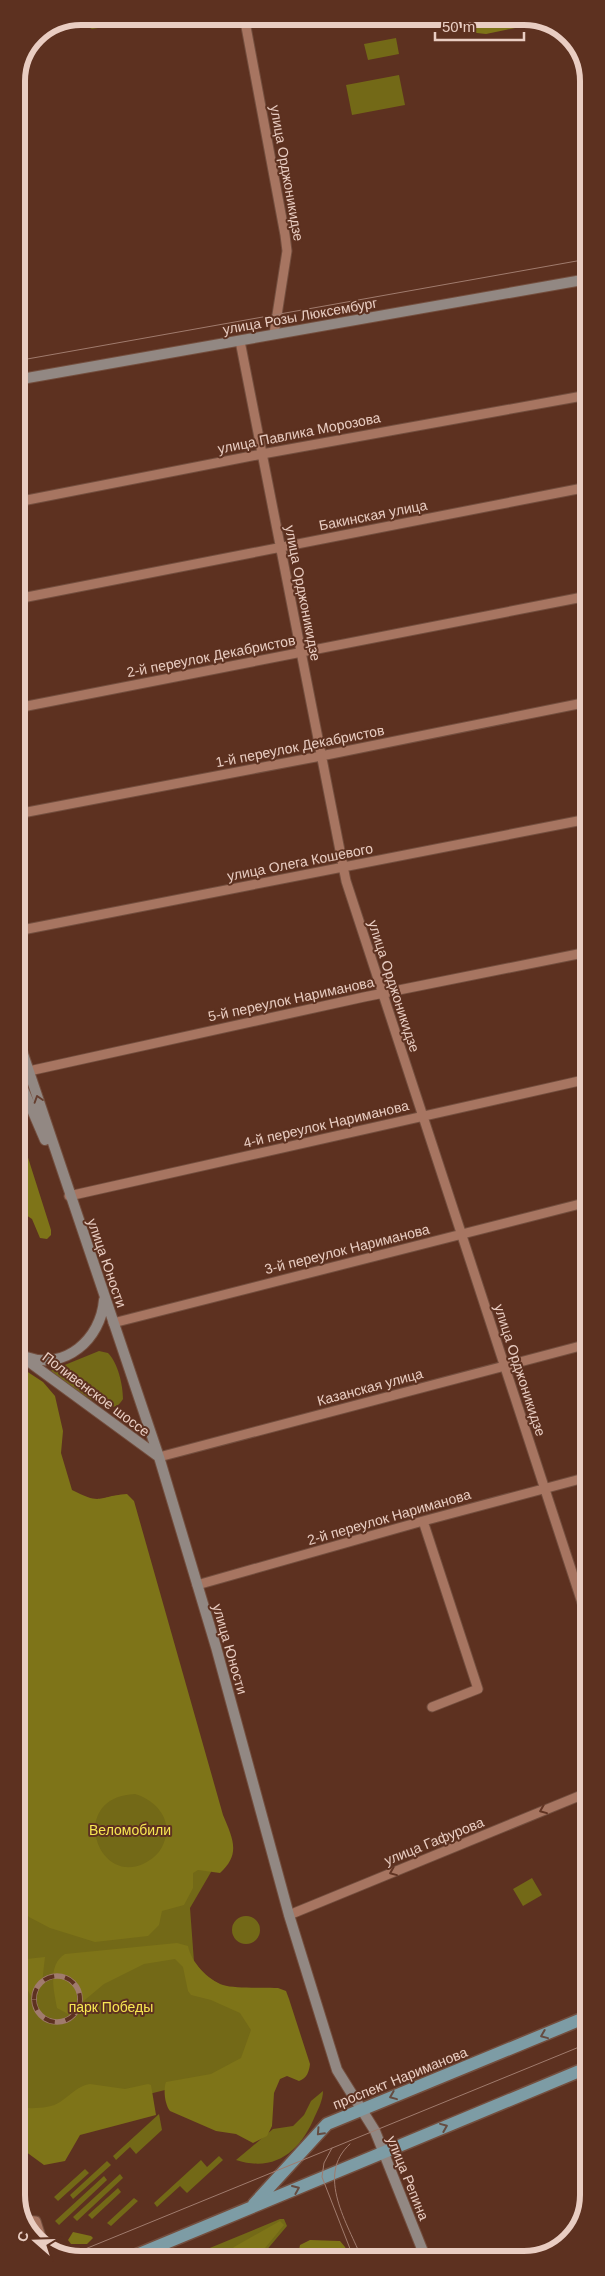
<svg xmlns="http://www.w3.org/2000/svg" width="605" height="2276" font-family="Arial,sans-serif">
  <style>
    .green { fill: #736917 }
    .forest { fill: #7e7418; fill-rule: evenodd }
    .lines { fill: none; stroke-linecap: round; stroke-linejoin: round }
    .street-casing { stroke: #734e3e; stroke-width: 11 }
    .secondary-casing { stroke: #734e3e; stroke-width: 12 }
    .primary-casing { stroke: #734e3e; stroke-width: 15 }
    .street { stroke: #a77561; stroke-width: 9 }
    .secondary { stroke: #928883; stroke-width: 10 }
    .primary { stroke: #7d9ca5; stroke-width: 12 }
    .tram { stroke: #a07b6d; stroke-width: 1 }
    .rail-casing { stroke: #a07b6d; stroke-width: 5.5 }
    .rail { stroke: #5d3120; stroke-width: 4; stroke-dasharray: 11; stroke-linecap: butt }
    .oneway { stroke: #653e2f }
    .oneway2 { stroke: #613423 }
    .oneway3 { stroke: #654c41 }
    .labels { text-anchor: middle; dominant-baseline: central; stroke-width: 4; stroke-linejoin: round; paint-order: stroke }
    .street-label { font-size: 14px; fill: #e9cdc2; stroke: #5d3120 }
    .park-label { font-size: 14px; fill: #f8e752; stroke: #5d3120 }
    .rim { fill: none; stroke: #e9cdc2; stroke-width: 6 }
  </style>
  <rect width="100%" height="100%" fill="#5d3120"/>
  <path class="green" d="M 85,16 L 117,16 L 116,25 L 92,29 L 88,27 Z
    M 396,38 L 399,54 L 368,60 L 364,44 Z
    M 399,75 L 405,105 L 352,115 L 346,85 Z
    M 99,1351 L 108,1353 C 118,1363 123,1385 123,1399 C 120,1404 117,1407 111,1407 C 99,1408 61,1379 50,1371 Z
    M 199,1759 L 211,1872 L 190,1908 L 194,1962 L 206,1976 L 224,1987 L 277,2062 L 17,2127 L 17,1787 Z
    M 532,1878 L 542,1895 L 523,1906 L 513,1889 Z
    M232 1930a14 14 0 1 1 28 0a14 14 0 1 1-28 0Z
    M 323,2091 C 323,2099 319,2108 315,2116 C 301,2150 276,2173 236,2160 L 273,2129 L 293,2126 L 304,2115 L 311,2101 Z
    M 159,2114 L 162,2130 L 136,2154 L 130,2147 L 116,2160 L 113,2156 Z
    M 219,2156 L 223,2160 L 187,2193 L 180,2186 L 157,2207 L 154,2203 L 201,2160 L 207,2167 Z
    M 107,2161 L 111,2165 L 73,2199 L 70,2195 Z
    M 85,2169 L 89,2173 L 58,2201 L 54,2197 Z
    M 120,2174 L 123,2178 L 77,2221 L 73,2217 Z
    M 104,2176 L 107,2180 L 59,2225 L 55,2221 Z
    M 118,2188 L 121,2192 L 92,2219 L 88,2215 Z
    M 134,2198 L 138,2201 L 111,2226 L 107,2223 Z
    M 280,2219 L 284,2219 L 287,2226 L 259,2259 L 183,2259 Z"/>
  <path class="forest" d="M 465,17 L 533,17 L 544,22 L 486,34 L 468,32 L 462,21 Z
    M 17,1123 L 51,1230 L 51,1235 L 47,1239 L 40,1238 L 32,1219 L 17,1209 Z
    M 17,1365 L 43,1382 L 55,1396 L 63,1431 L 61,1453 L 72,1490 C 103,1506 97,1496 127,1494 L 134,1501 L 223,1815 C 233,1839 241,1854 220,1873 L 198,1870 L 193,1873 L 193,1888 L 184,1905 L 162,1911 L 159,1925 L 148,1936 L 95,1942 L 50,1928 L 29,1917 L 17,1904 L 17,1737 L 28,1721 L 17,1713 ZM 135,1794 C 158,1801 175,1822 162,1847 C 158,1855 151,1860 143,1864 C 96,1885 68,1797 135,1794 Z
    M 177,1943 L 188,1946 C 191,1962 208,1980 223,1985 C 235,1989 265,1987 278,1988 L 286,1991 L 289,1999 L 310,2064 C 309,2072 307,2078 299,2081 L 287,2076 L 280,2079 L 274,2093 L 272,2126 L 267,2136 L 253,2143 L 236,2134 L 216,2131 L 170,2111 C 165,2105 163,2090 166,2082 L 211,2074 L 241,2058 L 251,2030 L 240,2013 L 211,2000 L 191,1995 L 188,1991 L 183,1967 L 175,1959 L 144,1964 L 104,1984 L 68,2014 L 57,2008 C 54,1991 47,1965 65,1954 Z
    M 45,1957 L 42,1983 L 31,1996 L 22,1980 L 17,1983 L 17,1960 Z
    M 90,2084 L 125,2089 L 148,2084 L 151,2085 L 156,2115 L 80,2135 L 65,2161 L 44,2165 L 18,2146 L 17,2107 C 29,2109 50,2109 60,2102 C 71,2095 77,2086 90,2084 Z
    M 280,2221 L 284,2225 L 256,2259 L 224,2259 L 234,2247 Z
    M 73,2232 L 91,2236 L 93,2238 L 87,2244 L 71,2244 L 68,2240 Z
    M 310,2240 L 340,2241 L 345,2247 L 350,2259 L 303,2259 L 299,2250 L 300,2245 Z"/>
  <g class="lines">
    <g class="street-casing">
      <path id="street" d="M 244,16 L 285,235 L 287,251 L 274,334
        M 240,341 L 346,881 L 588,1621
        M 17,502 L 262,454 L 588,395
        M 17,599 L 588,487
        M 17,708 L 588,596
        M 17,814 L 321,756 L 588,702
        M 17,931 L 588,819
        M 29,1071 L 364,997 L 588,952
        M 69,1196 L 588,1079
        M 113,1323 L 588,1202
        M 159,1457 L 588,1344
        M 423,1521 L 478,1689 L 432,1707
        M 197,1585 L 423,1521 L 588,1477
        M 289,1915 L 589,1792
        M 24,2220 L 36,2221 L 44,2246"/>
    </g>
    <g class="secondary-casing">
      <path id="secondary" d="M 16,380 L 588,279
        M 17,1036 L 159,1457 L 216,1647 L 289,1915 L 337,2070 L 375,2131 L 426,2259
        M 17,1075 L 45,1140
        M 17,1353 L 159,1457
        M 26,1357 C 65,1371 101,1339 104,1300"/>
    </g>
    <g class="primary-casing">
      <path id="primary" d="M 254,2204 L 327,2124 L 589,2016
        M 127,2259 L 589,2067"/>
    </g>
    <use href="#street" class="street"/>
    <use href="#secondary" class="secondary"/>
    <use href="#primary" class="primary"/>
    <path class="tram" d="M 16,361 L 588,259
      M 350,2144 C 315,2175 348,2224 362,2259
      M 332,2148 L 324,2163 L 322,2177 L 354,2259
      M 68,2256 L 589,2043"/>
    <g class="rail-casing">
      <path id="rail" d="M34 1999a23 23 0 1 1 46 0a23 23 0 1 1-46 0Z"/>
    </g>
    <use href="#rail" class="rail"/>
  </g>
  <defs><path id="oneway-chevron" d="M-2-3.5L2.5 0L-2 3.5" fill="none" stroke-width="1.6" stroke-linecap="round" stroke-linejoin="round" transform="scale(1.25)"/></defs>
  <use class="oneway" href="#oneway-chevron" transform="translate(38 1099) rotate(-108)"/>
  <g class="oneway2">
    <use href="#oneway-chevron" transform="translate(543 1810) rotate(158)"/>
    <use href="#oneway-chevron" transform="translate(393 1872) rotate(158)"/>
  </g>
  <g class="oneway3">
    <use href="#oneway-chevron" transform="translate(544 2035) rotate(158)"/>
    <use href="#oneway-chevron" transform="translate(393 2096) rotate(158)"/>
    <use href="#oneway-chevron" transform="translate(444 2127) rotate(-22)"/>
    <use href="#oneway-chevron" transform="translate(320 2132) rotate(133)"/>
    <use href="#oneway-chevron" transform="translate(296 2189) rotate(-23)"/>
  </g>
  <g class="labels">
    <g class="street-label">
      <text transform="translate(287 173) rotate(80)">улица Орджоникидзе</text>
      <text transform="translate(300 316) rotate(-10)">улица Розы Люксембург</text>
      <text transform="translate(299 433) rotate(-11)">улица Павлика Морозова</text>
      <text transform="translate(373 515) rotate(-11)">Бакинская улица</text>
      <text transform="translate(303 593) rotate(79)">улица Орджоникидзе</text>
      <text transform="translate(211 656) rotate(-11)">2-й переулок Декабристов</text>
      <text transform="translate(300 746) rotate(-11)">1-й переулок Декабристов</text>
      <text transform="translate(300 862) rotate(-11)">улица Олега Кошевого</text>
      <text transform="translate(394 986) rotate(72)">улица Орджоникидзе</text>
      <text transform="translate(291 999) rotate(-12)">5-й переулок Нариманова</text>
      <text transform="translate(326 1124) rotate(-13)">4-й переулок Нариманова</text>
      <text transform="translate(347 1249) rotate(-14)">3-й переулок Нариманова</text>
      <text transform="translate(107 1263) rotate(71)">улица Юности</text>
      <text transform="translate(520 1370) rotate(72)">улица Орджоникидзе</text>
      <text transform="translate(370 1387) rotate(-15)">Казанская улица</text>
      <text transform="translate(96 1394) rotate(37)">Поливенское шоссе</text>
      <text transform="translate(389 1517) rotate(-16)">2-й переулок Нариманова</text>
      <text transform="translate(230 1649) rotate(74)">улица Юности</text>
      <text transform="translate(434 1841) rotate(-22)">улица Гафурова</text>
      <text transform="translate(400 2078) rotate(-22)">проспект Нариманова</text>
      <text transform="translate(408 2178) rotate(68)">улица Репина</text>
    </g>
    <g class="park-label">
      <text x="130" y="1830">Веломобили</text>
      <text x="111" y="2007">парк Победы</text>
    </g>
  </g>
  <path d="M0 0H605V2276H0ZM81 25H524A56 56 0 0 1 580 81V2195A56 56 0 0 1 524 2251H81A56 56 0 0 1 25 2195V81A56 56 0 0 1 81 25Z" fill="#5d3120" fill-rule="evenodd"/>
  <path class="rim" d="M81 25H524A56 56 0 0 1 580 81V2195A56 56 0 0 1 524 2251H81A56 56 0 0 1 25 2195V81A56 56 0 0 1 81 25Z"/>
  <g transform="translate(35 2241) rotate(290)" stroke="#5d3120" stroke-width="4" paint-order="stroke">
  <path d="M0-4L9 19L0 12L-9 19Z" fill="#e9cdc2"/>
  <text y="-8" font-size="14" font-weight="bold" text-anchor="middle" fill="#e9cdc2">С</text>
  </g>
  <path d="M435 32v8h89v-8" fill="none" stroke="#e9cdc2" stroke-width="2.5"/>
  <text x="442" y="32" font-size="15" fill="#e9cdc2" stroke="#5d3120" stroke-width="4" paint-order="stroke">50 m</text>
</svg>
